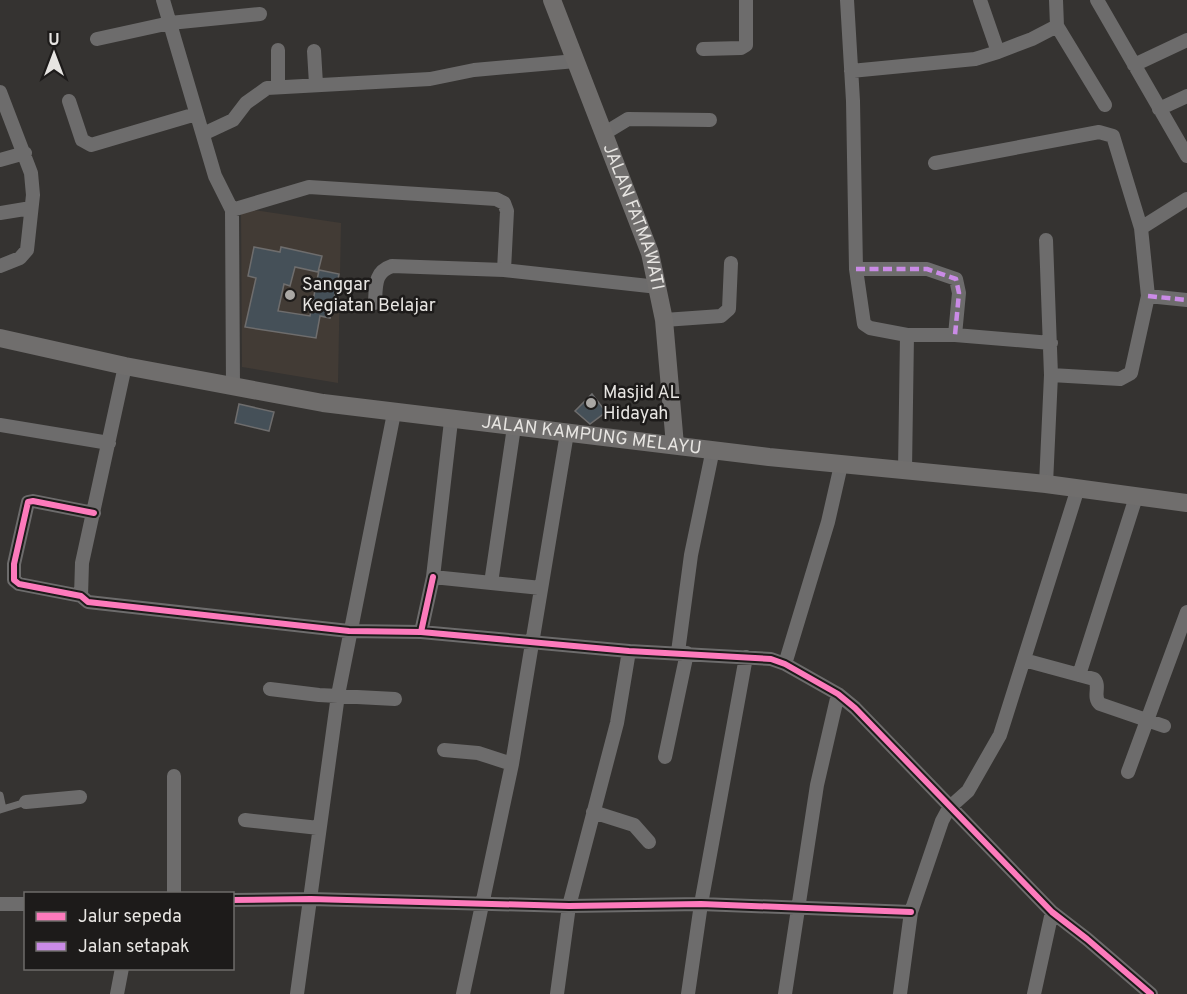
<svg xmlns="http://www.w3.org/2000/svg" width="1187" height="994" font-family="Overpass,sans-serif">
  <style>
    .built { fill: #423b35 }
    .building { fill: #455058; stroke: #6e6d6d; stroke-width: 1.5 }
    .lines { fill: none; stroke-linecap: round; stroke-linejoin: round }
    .lane { stroke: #6d6c6c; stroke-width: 7 }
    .street { stroke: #6d6c6c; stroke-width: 14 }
    .secondary { stroke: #706e6d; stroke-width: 18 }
    .quiet { stroke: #ca8be6; stroke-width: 4.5; stroke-dasharray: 9 4.5; stroke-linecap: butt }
    .cycleway-casing { stroke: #1d1b1a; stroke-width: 10 }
    .cycleway { stroke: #fd7abc; stroke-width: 6 }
    .poi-dot { fill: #a9a7a4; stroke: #1d1b1a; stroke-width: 2 }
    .labels { text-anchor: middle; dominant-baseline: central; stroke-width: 5; stroke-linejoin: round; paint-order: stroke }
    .street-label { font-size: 18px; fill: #e7e5e2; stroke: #1d1b1a }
    .poi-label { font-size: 18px; fill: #e7e5e2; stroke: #1d1b1a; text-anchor: start }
  </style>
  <rect width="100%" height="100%" fill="#353331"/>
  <path class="built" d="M 241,208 L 341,223 L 338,383 L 242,367 Z"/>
  <path class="building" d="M 254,247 L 280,252 L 281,247 L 322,256 L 318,272 L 295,267 L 290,286 L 284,284 L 278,311 L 310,316 L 319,270 L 339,274 L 330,318 L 320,316 L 316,338 L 245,327 L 256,278 L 248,276 Z
    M 592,394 L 606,412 L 590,424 L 575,411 Z
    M 239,404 L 274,412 L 269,431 L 235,423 Z"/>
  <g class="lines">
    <path class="lane" d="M 0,795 L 3,809
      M 0,810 L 26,802"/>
    <path class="street" d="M 163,0 L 215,176 L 232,210 L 233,386
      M 847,0 L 853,101 L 856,269 L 864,324 L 870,328 L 907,335 L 905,470
      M 980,0 L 998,52 L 1032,39 L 1057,26 L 1056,0
      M 1097,0 L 1187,156
      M 1057,26 L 1105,105
      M 97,39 L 170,23 L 260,14
      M 703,49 L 741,48 L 746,45 L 746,0
      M 314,51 L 316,84
      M 1134,65 L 1187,40
      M 851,71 L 975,59 L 998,52
      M 278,85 L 278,50
      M 0,92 L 31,173 L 33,195 L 27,250 L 20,258 L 0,266
      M 69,101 L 82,140 L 91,145 L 196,114
      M 1159,109 L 1187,96
      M 605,133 L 628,119 L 710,120
      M 203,134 L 233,120 L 246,103 L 267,88 L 430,79 L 474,70 L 576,61
      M 0,160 L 25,153
      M 935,163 L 1099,132 L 1113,136 L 1141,228 L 1148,296 L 1131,373 L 1120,379 L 1051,375
      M 232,210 L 309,187 L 496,199 L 504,203 L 507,211 L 504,270
      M 0,213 L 31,208
      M 1141,228 L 1187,199
      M 1046,240 L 1051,375 L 1046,484
      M 856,269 L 927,269 L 956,279 L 959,293 L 955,335
      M 1148,296 L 1187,300
      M 375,303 C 376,286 374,272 392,266 L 504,270 L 658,287
      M 664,320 L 721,316 L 729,309 L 731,263
      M 907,335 L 955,335 L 1051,343
      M 451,421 L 433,577 L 541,588
      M 0,425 L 109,443
      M 94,513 L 33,501 L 28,502 L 14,564 L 14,580 L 19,584 L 81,596 L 88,602 L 349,631 L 421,632 L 433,577
      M 491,583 L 514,427
      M 81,596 L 82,563 L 125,366
      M 421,632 L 629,651 L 771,659 L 785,664 L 838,694 L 855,708 L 1052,912 L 1087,939 L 1151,994
      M 678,652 L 691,555 L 713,449
      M 1024,660 L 1094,679 C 1101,686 1092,697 1100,704 L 1164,726
      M 785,664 L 828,522 L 841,465
      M 1079,675 L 1136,497
      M 270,689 L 319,695 L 395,699
      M 444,750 L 478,753 L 512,764
      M 665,757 L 687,653
      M 1128,772 L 1187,612
      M 174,776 L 174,894
      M 26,802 L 80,797
      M 593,812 L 634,825 L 649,842
      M 245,820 L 319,828
      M 232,900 L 311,899 L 569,906 L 701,904 L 911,912
      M 0,904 L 26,904
      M 117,994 L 122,968
      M 297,994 L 338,695 L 394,413
      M 463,994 L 512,764 L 567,433
      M 557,994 L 569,906 L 617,723 L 629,651
      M 688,994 L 701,904 L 746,657
      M 785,994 L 817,785 L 838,694
      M 900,994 L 911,912 L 942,821 L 949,808 L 968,791 L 1000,735 L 1078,488
      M 1034,994 L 1052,912"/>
    <g class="secondary">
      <path id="s1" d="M 552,0 L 650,253 L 664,320 L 675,445"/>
      <path id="s2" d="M 0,338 L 125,366 L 323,403 L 769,457 L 1046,484 L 1187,503"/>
    </g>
    <path class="quiet" d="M 856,269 L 927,269 L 956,279 L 959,293 L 955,335
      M 1148,296 L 1187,300"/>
    <g class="cycleway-casing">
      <path id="cycleway" d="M 94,513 L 33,501 L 28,502 L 14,564 L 14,580 L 19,584 L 81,596 L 88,602 L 349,631 L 421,632 L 433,577
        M 421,632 L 629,651 L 771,659 L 785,664 L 838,694 L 855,708 L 1052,912 L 1087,939 L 1151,994
        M 232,900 L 311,899 L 569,906 L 701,904 L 911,912"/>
    </g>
    <use href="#cycleway" class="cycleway"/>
  </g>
  <g class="poi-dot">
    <circle cx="290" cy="295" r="6"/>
    <circle cx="591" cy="403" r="6"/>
  </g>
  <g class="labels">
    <g class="street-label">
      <text stroke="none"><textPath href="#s1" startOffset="232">JALAN FATMAWATI</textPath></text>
      <text stroke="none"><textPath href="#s2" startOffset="600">JALAN KAMPUNG MELAYU</textPath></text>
    </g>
    <g class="poi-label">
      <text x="302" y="285">Sanggar<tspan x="302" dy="21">Kegiatan Belajar</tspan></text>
      <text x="603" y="393">Masjid AL<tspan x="603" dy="21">Hidayah</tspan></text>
    </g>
  </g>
  <rect x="24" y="892" width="210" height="78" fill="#1d1b1a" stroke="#6e6c6a" stroke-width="1.5"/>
  <rect x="36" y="912" width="30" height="9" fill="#fd7abc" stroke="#6e6c6a" stroke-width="1.5"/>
  <text x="78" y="922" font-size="18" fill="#e7e5e2">Jalur sepeda</text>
  <rect x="36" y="942" width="30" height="9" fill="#ca8be6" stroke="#6e6c6a" stroke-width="1.5"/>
  <text x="78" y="952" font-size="18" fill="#e7e5e2">Jalan setapak</text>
  <g transform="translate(54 54)" stroke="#1d1b1a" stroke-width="4.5" paint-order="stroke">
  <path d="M0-4.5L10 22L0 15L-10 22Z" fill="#e7e5e2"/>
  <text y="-9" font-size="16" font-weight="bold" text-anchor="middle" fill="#e7e5e2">U</text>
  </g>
</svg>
